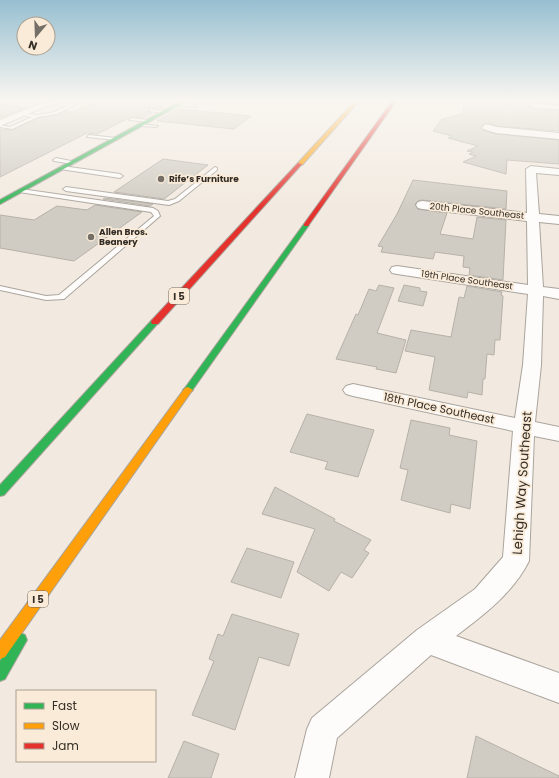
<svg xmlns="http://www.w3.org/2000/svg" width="559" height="778" font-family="Poppins,sans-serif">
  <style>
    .building { fill: #d0ccc3; stroke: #b6b1a8 }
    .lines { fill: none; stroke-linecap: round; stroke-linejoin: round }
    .lane-casing { stroke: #aaa49d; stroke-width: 2 }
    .street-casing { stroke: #aaa49d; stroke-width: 2 }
    .fast-casing { stroke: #aaa49d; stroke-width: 2 }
    .slow-casing { stroke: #aaa49d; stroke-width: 2 }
    .jam-casing { stroke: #aaa49d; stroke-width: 2 }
    .lane { fill: #fdfcfa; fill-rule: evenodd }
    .street { fill: #fdfcfa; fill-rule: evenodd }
    .fast { fill: #30b455; fill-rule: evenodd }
    .slow { fill: #ff9f0a; fill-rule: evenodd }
    .jam { fill: #e5322d; fill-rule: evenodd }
    .poi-dot { fill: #766f67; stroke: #faebd8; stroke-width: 1.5 }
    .labels { text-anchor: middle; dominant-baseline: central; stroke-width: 3.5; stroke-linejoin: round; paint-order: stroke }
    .far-poi-label { font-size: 9px; font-weight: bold; fill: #332d26; stroke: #faebd8; text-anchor: start }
    .far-street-label { font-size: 9px; fill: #332d26; stroke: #faebd8 }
    .shield { fill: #faebd8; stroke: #6f665b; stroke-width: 1 }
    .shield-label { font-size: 10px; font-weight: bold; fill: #332d26 }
    .street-label { font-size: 11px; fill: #332d26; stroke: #faebd8 }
    .near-street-label { font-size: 13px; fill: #332d26; stroke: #faebd8 }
  </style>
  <rect width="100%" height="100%" fill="#f2eae0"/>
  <path class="building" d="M 98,100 L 166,100 L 155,106 L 163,107 L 159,109 L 150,108 L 148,112 L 152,113 L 143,118 L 131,117 L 97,134 L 87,133 L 0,177 L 0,129 L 13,130 L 38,118 L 57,115 L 66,111 L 72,112 Z
    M 464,100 L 559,100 L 559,104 L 532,102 L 530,106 L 535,110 L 559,110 L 559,131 L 497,126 L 486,123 L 481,127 L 483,130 L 496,134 L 559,140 L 559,164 L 507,160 L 506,174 L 463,162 L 476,156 L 469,154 L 473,152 L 467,151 L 478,146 L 448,138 L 452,136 L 433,131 L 442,119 L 463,114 Z
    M 0,104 L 28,107 L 0,118 Z
    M 179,109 L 251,116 L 234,129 L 157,121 Z
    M 163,159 L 208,165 L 164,199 L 114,192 Z
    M 413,180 L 507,191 L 506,209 L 422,200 L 418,201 L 415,204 L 418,209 L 447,213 L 440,234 L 473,239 L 477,217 L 506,220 L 503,280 L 469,275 L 470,268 L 463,267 L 464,256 L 435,252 L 433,259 L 381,252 L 383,247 L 378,246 L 397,214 Z
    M 105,198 L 153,204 L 150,206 L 103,199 Z
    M 95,205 L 142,212 L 74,261 L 0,248 L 0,215 L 34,220 L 57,206 L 87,210 Z
    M 379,285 L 394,288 L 377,333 L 406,340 L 396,373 L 376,369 L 377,367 L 336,359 L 356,314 L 358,315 L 369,289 L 376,291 Z
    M 404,285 L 420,288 L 420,291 L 427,292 L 423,306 L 398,301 Z
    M 467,286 L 502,292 L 501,295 L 503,296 L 500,340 L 495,340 L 494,355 L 487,354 L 485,379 L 483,379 L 482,395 L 468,392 L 467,398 L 429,390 L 435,357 L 405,351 L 411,330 L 451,337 L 459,297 L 464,298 Z
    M 307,414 L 374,430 L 358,477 L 325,469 L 328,462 L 290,452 Z
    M 411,420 L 450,428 L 449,435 L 477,441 L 470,509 L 451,504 L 450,513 L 401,500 L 408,470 L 400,468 Z
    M 275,487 L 335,519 L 334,521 L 371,540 L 364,550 L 369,553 L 352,578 L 341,572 L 329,591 L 297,572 L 315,529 L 262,514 Z
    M 247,548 L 294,562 L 281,598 L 231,582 Z
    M 232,614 L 299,634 L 289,666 L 259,657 L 235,730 L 192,715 L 214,661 L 209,659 L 218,634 L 223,636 Z
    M 476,736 L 559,776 L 559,778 L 467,778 Z
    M 184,741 L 219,754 L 211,778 L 168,778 Z"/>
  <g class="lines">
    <g class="lane-casing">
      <path id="lane" d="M 78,100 L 84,100 L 57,114 L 38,117 L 12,129 L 0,127 L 0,125 L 10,127 L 32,117 L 19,115 L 19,113 L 37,115 L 54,112 L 67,106 L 50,104 L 49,102 L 71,104 Z
        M 178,103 L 195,105 L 197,106 L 195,107 L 179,105 Z
        M 151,109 L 167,112 L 165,113 L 149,111 Z
        M 131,118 L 148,120 L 150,121 L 148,122 L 129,120 Z
        M 140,124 L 158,126 L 156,127 L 142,126 Z
        M 89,135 L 116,138 L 118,139 L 116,140 L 87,137 Z
        M 56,158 L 76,162 L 73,164 L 54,161 L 53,160 Z
        M 62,166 L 120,174 L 123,176 L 120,178 L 60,169 L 60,167 Z
        M 215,167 L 217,168 L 217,170 L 179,201 L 169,205 L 66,191 L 63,189 L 66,187 L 168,201 L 175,199 Z
        M 21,189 L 153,208 L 158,211 L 160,216 L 64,299 L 46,300 L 0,290 L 0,286 L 46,296 L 59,295 L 154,216 L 151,212 L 19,192 L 19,190 Z"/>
    </g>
    <g class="street-casing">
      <path id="street" d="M 47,101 L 53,101 L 54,103 L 0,126 L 0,120 Z
        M 532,104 L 559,105 L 559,109 L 535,108 L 531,106 Z
        M 486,124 L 497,127 L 559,133 L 559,139 L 496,133 L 483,129 L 482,127 Z
        M 531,166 L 559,169 L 559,175 L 536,173 L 539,214 L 559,216 L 559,224 L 539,222 L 543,287 L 559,289 L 559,299 L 543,296 L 541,365 L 535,422 L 559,427 L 559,441 L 534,436 L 529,561 C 513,593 484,615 456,636 L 559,673 L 559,703 L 431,655 L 337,738 L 329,778 L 295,778 L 307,729 L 312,718 L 417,630 L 475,589 L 503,557 L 513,431 L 353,396 L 346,394 L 343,390 L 346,386 L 353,384 L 515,418 L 523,365 L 528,294 L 397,274 L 392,273 L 390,270 L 392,267 L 397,266 L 528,285 L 527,221 L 422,209 L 418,208 L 416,205 L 418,202 L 422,201 L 527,213 L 526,169 Z"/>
    </g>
    <g class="fast-casing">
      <path id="fast" d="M 183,100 L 187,101 L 0,204 L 0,200 Z
        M 304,224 L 309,225 L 191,392 L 185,392 L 183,390 L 185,388 Z
        M 152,320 L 158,320 L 159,322 L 4,495 L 0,496 L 0,485 Z
        M 20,633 L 25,635 L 27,640 L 5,679 L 0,681 L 0,661 L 15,635 Z"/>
    </g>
    <g class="slow-casing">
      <path id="slow" d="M 356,100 L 360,100 L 302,165 L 298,165 L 298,163 Z
        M 188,387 L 193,390 L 191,392 L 5,657 L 0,659 L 0,640 L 185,388 Z"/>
    </g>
    <g class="jam-casing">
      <path id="jam" d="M 393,100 L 397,100 L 308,226 L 304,226 L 304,224 Z
        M 298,163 L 302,164 L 158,324 L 152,324 L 151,322 L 152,320 Z"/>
    </g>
    <use href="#lane" class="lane"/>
    <use href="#street" class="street"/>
    <use href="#fast" class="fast"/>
    <use href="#slow" class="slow"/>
    <use href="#jam" class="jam"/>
  </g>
  <linearGradient id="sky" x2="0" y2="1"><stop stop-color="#97bfd1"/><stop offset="0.48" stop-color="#f9f6f1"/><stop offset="1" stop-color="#f9f6f1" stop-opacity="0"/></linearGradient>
  <rect width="559" height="209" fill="url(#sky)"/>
  <g class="poi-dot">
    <circle cx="161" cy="179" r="4"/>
    <circle cx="91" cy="237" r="4"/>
  </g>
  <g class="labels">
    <g class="far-poi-label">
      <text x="169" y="179">Rife’s Furniture</text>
      <text x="99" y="232">Allen Bros.<tspan x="99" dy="10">Beanery</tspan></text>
    </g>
    <g class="far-street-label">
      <text transform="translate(477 211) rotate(6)">20th Place Southeast</text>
      <text transform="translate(467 280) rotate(8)">19th Place Southeast</text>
    </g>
    <g class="shield">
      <rect x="169" y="288" width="20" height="16" rx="3"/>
      <rect x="28" y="591" width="20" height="16" rx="3"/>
    </g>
    <g class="shield-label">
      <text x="179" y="296">I 5</text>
      <text x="38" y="599">I 5</text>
    </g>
    <g class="street-label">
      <text transform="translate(439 408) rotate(12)">18th Place Southeast</text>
    </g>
    <g class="near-street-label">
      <text transform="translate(522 483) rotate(-86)">Lehigh Way Southeast</text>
    </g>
  </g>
  <rect x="16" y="690" width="140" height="72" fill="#faebd8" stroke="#aa9f91"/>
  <rect x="24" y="703" width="20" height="6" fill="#30b455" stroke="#aa9f91"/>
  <text x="52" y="710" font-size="12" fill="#332d26">Fast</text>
  <rect x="24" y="723" width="20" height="6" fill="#ff9f0a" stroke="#aa9f91"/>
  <text x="52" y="730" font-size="12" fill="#332d26">Slow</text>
  <rect x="24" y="743" width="20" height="6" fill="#e5322d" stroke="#aa9f91"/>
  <text x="52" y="750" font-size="12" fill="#332d26">Jam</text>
  <g transform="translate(36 36) rotate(199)"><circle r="19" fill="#faebd8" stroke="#aa9f91"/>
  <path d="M0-3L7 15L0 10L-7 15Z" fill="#766f67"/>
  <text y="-6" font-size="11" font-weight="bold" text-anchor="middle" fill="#332d26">N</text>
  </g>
</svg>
